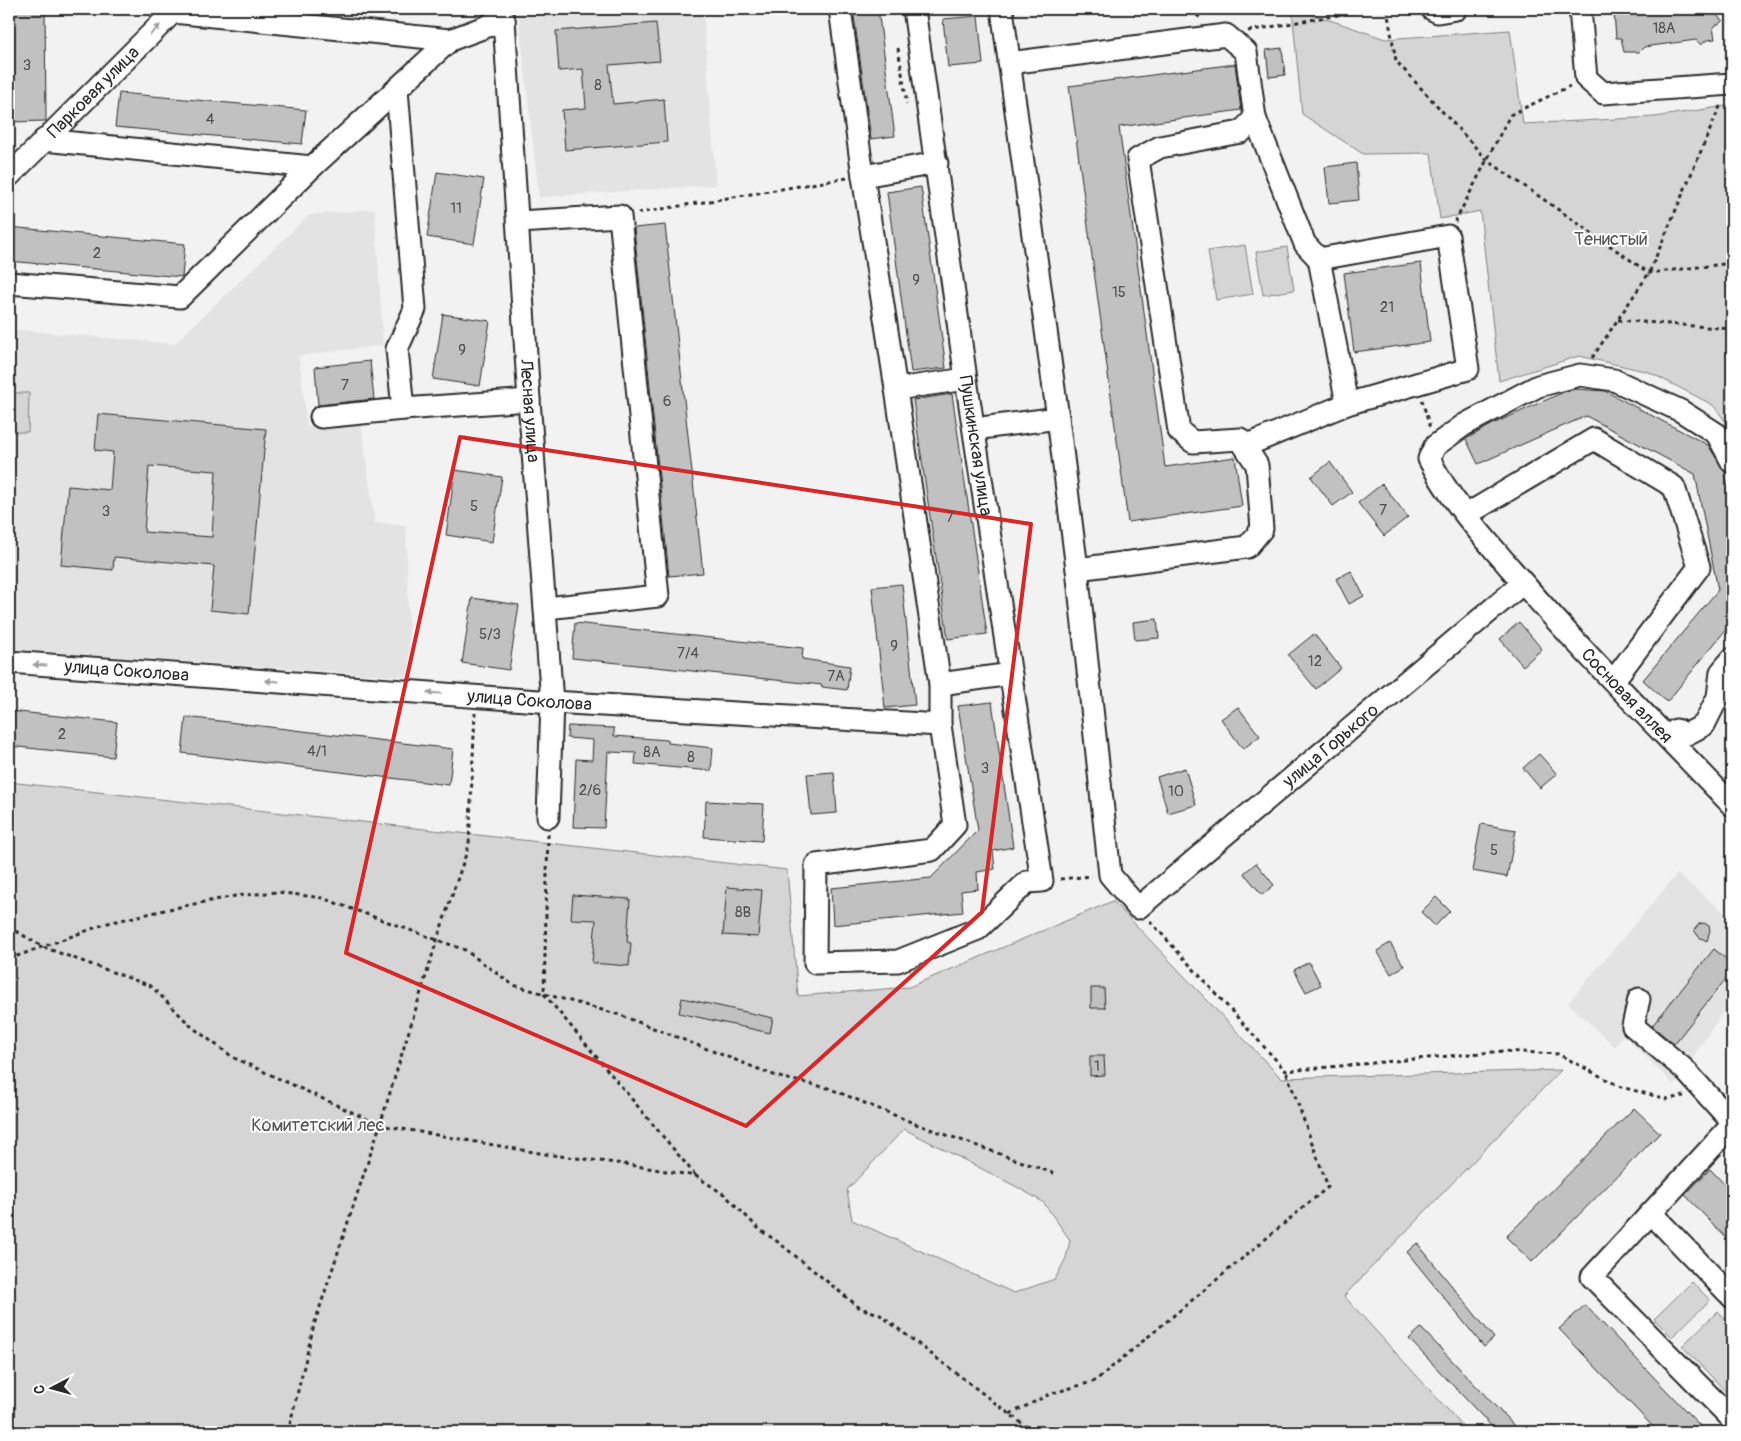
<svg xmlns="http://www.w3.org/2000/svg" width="1741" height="1441" font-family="Pangolin,sans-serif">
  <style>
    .built { fill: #e3e3e3 }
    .green { fill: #d5d5d5; stroke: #808080; fill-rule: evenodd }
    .building { fill: #c1c1c1; stroke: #2b2b2b; fill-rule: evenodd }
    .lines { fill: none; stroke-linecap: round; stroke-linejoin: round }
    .minor-casing { stroke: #2b2b2b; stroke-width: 25 }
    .path { stroke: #2b2b2b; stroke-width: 3; stroke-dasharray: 4 4; stroke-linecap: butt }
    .minor { stroke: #fff; stroke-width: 21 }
    .oneway { fill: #a0a0a0 }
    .marked { fill: none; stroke: #d62828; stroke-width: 4; stroke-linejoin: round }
    .labels { text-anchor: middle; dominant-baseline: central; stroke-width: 4; stroke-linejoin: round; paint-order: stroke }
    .number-label { font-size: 15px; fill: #505050 }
    .street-label { font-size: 18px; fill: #2b2b2b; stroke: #fff }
    .park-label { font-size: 18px; fill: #565656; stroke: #fff }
  </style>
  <rect width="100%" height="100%" fill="#f2f2f2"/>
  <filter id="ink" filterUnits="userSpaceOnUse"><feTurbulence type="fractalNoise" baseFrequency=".02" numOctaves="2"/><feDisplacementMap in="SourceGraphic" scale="10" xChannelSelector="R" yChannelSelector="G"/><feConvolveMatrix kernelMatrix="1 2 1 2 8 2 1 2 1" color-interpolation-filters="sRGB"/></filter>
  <g filter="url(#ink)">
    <path class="built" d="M 518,9 L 703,9 L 716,185 L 539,197 Z
      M 375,209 L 383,345 L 299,356 L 307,426 L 361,423 L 375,523 L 406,525 L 410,677 L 9,649 L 9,329 L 174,344 L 309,215 Z
      M 1677,874 L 1732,918 L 1732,999 L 1674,1085 L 1623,1034 L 1615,1047 L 1568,1003 Z"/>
    <path class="green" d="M 1292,9 L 1298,9 L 1385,39 L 1510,30 L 1523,124 L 1655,117 L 1732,105 L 1732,430 L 1713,405 L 1649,372 L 1579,356 L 1499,381 L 1480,211 L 1440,219 L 1431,153 L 1363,154 L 1302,114 Z
      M 1245,245 L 1253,294 L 1216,300 L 1208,251 Z
      M 1287,247 L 1294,290 L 1263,295 L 1256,252 Z
      M 9,393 L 29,393 L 28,432 L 9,432 Z
      M 9,782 L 787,870 L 798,996 L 909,987 L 1113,901 L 1281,1078 L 1561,1070 L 1344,1296 L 1468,1432 L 9,1432 ZM 904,1129 L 1017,1187 L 1043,1202 L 1070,1240 L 1066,1258 L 1055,1279 L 1014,1293 L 852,1220 L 847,1190 Z
      M 1692,1282 L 1710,1300 L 1672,1337 L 1654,1319 Z
      M 1718,1311 L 1732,1326 L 1732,1398 L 1682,1346 Z"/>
    <path class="building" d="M 9,9 L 45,9 L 46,121 L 9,122 Z
      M 853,9 L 878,9 L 895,136 L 871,139 Z
      M 1620,9 L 1715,9 L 1716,15 L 1723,21 L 1713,27 L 1715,39 L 1707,40 L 1701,45 L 1696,40 L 1651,46 L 1644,47 L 1639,52 L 1624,52 L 1621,38 L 1616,38 L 1614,13 Z
      M 978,16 L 983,64 L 948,67 L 943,19 Z
      M 656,23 L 660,61 L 609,65 L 613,104 L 664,99 L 667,142 L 565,150 L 562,110 L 586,108 L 583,69 L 559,71 L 556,31 Z
      M 1282,48 L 1285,75 L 1269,77 L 1266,50 Z
      M 1235,64 L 1241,110 L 1119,127 L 1165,467 L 1235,457 L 1242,506 L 1128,522 L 1069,86 Z
      M 119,93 L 306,110 L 302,144 L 115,127 Z
      M 1356,163 L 1359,200 L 1329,203 L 1325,167 Z
      M 437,172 L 484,179 L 474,244 L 427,237 Z
      M 921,187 L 946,368 L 911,372 L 887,192 Z
      M 665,225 L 703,573 L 669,576 L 634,228 Z
      M 9,227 L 185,244 L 182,277 L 9,261 Z
      M 1421,263 L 1430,342 L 1354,352 L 1344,273 Z
      M 443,314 L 490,321 L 480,386 L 433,379 Z
      M 370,361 L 374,399 L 318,405 L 315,367 Z
      M 1576,389 L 1605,391 L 1708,445 L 1725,472 L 1732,508 L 1732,622 L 1667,702 L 1643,680 L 1718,590 L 1695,474 L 1586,416 L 1478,464 L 1466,439 L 1495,423 L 1566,391 Z
      M 952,394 L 987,634 L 948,639 L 913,400 Z
      M 98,414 L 266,429 L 249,614 L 210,610 L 214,566 L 114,557 L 113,570 L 61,565 L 68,486 L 110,490 L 113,452 L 95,450 ZM 149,466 L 216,471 L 212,537 L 144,532 Z
      M 1330,462 L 1352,492 L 1333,506 L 1311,477 Z
      M 455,470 L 502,477 L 492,542 L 446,535 Z
      M 1382,484 L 1408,517 L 1384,536 L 1358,503 Z
      M 1351,571 L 1364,596 L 1349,604 L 1336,579 Z
      M 902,584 L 915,705 L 885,708 L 872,587 Z
      M 472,598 L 519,605 L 509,670 L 462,663 Z
      M 1157,619 L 1159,638 L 1135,640 L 1133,622 Z
      M 1519,622 L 1542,649 L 1523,666 L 1500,639 Z
      M 575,623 L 803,648 L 802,659 L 850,666 L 847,690 L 822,687 L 822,685 L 572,658 Z
      M 1314,634 L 1341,668 L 1316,689 L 1288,655 Z
      M 992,702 L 1013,847 L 993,851 L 995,869 L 977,872 L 978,889 L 961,891 L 963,912 L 833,925 L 831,888 L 931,878 L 978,830 L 958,706 Z
      M 1238,707 L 1260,736 L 1243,749 L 1221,719 Z
      M 9,711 L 117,722 L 113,757 L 9,746 Z
      M 186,717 L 453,749 L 449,785 L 182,753 Z
      M 568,726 L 614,728 L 614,736 L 668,740 L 668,743 L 713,748 L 711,771 L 635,764 L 636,753 L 608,752 L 604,828 L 573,827 L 576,759 L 592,760 L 593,740 L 567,738 Z
      M 1539,754 L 1557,774 L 1540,788 L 1523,768 Z
      M 1185,768 L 1196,805 L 1168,813 L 1157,777 Z
      M 834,772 L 837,813 L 811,815 L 807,774 Z
      M 706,801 L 764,804 L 762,841 L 704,837 Z
      M 1481,824 L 1516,830 L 1507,877 L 1472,871 Z
      M 1256,863 L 1274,885 L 1262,895 L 1244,873 Z
      M 727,887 L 762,890 L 758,937 L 723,935 Z
      M 573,895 L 630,899 L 627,942 L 631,943 L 629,966 L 592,963 L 596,920 L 571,919 Z
      M 1436,897 L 1450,911 L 1435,926 L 1421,912 Z
      M 1704,923 L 1709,926 L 1710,930 L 1707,941 L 1699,937 L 1694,930 L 1699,924 Z
      M 1390,943 L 1404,966 L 1391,974 L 1377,951 Z
      M 1714,949 L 1732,964 L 1732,971 L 1674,1044 L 1652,1026 Z
      M 1309,962 L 1321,985 L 1306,992 L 1294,970 Z
      M 1091,988 L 1104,988 L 1105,1008 L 1091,1008 Z
      M 682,998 L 773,1018 L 770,1033 L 679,1013 Z
      M 1090,1056 L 1104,1056 L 1105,1075 L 1090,1076 Z
      M 1634,1108 L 1660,1133 L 1532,1262 L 1506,1237 Z
      M 1710,1169 L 1732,1192 L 1732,1244 L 1685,1195 Z
      M 1417,1243 L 1494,1338 L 1484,1347 L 1407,1252 Z
      M 1585,1305 L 1706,1432 L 1658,1432 L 1559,1329 Z
      M 1421,1328 L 1520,1432 L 1497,1432 L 1409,1339 Z"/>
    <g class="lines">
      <g class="minor-casing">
        <g id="minor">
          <path id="s1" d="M 495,9 L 504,20 L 529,400 L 552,702 L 548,817"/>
          <path d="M 840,9 L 863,176 L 896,389"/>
          <path id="s2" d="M 914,9 L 966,379 L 1042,881 L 1027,882 L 978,929 L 898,961 L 815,963 L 816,865 L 932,850 L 955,825 L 940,725 L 940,684 L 896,389 L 966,379"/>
          <path id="s3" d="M 1002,9 L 1058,418 L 1077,569 L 1110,875 L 1138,908 L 1523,583"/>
          <path d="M 1432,9 L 1438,12 L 1456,9"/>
          <path d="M 1580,9 L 1586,78 L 1603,93 L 1732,84"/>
          <path d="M 173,12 L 450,40"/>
          <path d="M 1009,63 L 1226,35 L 1246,52 L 1255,118 L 1241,132 L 1160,147 L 1138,159 L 1179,431 L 1193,442 L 1240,439 L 1257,465 L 1262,529 L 1247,547 L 1077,569"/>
          <path d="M 397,89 L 415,309 L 397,349 L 403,409 L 529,400"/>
          <path d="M 1255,118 L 1305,244 L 1319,259 L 1448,236 L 1468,369 L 1347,404"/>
          <path d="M 44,140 L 312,167"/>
          <path id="s4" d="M 9,176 L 176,9"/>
          <path d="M 863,176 L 937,163"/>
          <path d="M 518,222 L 620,216 L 658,596 L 546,608"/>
          <path d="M 9,283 L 180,297 L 312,167 L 450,40 L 504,20"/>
          <path d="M 321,417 L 403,409"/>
          <path d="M 974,429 L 1058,418"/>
          <path d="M 1245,446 L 1347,404 L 1319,259"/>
          <path id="s5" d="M 1732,462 L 1717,434 L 1681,411 L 1614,380 L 1580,375 L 1538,386 L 1464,425 L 1435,446 L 1429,459 C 1450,500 1481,534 1511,569 C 1581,651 1658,727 1732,805"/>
          <path d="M 1466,515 L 1594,439 L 1674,487 L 1699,567 L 1614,680"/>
          <path id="s6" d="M 9,662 L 552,702 L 940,725"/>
          <path d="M 940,684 L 1011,674"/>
          <path d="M 1670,739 L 1676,730 L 1687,734 L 1704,725 L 1718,697 L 1721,672 L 1732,659"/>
          <path d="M 1639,999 L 1633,1026 L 1684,1069 L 1732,1122"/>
          <path d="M 1732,1125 L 1592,1277 L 1732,1419"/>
          <path d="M 1651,1213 L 1732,1297"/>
        </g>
      </g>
      <path class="path" d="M 1191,9 L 1201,19
        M 1387,9 L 1396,61 L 1487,160 L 1649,273 L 1732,263
        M 1248,31 L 1371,9
        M 898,48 L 907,104
        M 638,213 L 847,178
        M 1455,222 L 1510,115 L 1570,86
        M 1618,320 L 1732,329
        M 1592,358 L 1649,273 L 1721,104
        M 1422,400 L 1430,428
        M 548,834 L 544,994 L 696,1176
        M 1060,879 L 1092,876
        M 1150,921 L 1286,1071 L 1503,1051 L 1558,1054 L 1621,1087 L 1667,1099 L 1684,1096
        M 9,927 L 43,947 L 151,986 L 192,1027 L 234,1058 L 380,1125 L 545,1154 L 624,1164 L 696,1176 L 725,1195 L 760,1230 L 778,1242 L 860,1308 L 879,1314 L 1033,1432
        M 9,959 L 108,923 L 169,909 L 235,896 L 277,892 L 322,898 L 465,950 L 513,985 L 620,1015 L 779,1077 L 828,1088 L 916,1124 L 1056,1174
        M 1010,1414 L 1050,1394 L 1095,1381 L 1328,1187 L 1286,1071
        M 288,1432 L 314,1325 L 380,1125 L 437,940 L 469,845 L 475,713"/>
      <use href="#minor" class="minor"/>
    </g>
    <defs><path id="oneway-solid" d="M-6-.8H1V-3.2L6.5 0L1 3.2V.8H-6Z" transform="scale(1.25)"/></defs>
    <g class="oneway">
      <use href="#oneway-solid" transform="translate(155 30) rotate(-45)"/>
      <use href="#oneway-solid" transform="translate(40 665) rotate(-176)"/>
      <use href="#oneway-solid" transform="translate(272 681) rotate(-176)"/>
      <use href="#oneway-solid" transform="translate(434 693) rotate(-176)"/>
    </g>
  </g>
  <path class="marked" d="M 460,437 L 1031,524 L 982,912 L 746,1126 L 346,953 Z"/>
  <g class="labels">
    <g class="number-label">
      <text x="1664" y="28">18А</text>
      <text x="27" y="65">3</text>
      <text x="598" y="85">8</text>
      <text x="210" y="119">4</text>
      <text x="456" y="208">11</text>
      <text x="97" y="253">2</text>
      <text x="916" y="280">9</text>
      <text x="1119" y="292">15</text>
      <text x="1387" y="307">21</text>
      <text x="462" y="350">9</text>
      <text x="345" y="385">7</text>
      <text x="667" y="401">6</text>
      <text x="474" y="506">5</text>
      <text x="1383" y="510">7</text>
      <text x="106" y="511">3</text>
      <text x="950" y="517">7</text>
      <text x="490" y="634">5/3</text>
      <text x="894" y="646">9</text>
      <text x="688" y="653">7/4</text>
      <text x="1315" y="661">12</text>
      <text x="836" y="676">7А</text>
      <text x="62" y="734">2</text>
      <text x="317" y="751">4/1</text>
      <text x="652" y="752">8А</text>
      <text x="691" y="757">8</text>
      <text x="985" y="768">3</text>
      <text x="590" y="790">2/6</text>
      <text x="1176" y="791">10</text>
      <text x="1494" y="850">5</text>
      <text x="743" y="912">8В</text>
      <text x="1097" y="1066">1</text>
    </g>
    <g class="street-label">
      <text stroke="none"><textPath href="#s4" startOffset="119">Парковая улица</textPath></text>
      <text stroke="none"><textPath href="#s1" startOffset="406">Лесная улица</textPath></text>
      <text stroke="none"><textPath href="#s2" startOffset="441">Пушкинская улица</textPath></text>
      <text stroke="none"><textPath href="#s6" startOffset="118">улица Соколова</textPath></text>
      <text stroke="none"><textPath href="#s5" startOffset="669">Сосновая аллея</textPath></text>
      <text stroke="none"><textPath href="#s6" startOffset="522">улица Соколова</textPath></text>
      <text stroke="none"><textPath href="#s3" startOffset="1168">улица Горького</textPath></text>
    </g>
    <g class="park-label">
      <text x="1611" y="239">Тенистый</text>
      <text x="318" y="1125">Комитетский лес</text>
    </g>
  </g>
  <rect width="1741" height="1441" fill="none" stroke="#fff" stroke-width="30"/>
  <rect x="15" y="15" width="1711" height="1411" fill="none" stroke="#2b2b2b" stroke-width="2" filter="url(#ink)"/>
  <g transform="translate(52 1388) rotate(264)" stroke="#ffffff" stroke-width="4" paint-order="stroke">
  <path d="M0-4L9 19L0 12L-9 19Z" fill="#2b2b2b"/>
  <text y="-8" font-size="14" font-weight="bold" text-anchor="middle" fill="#2b2b2b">С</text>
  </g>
</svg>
